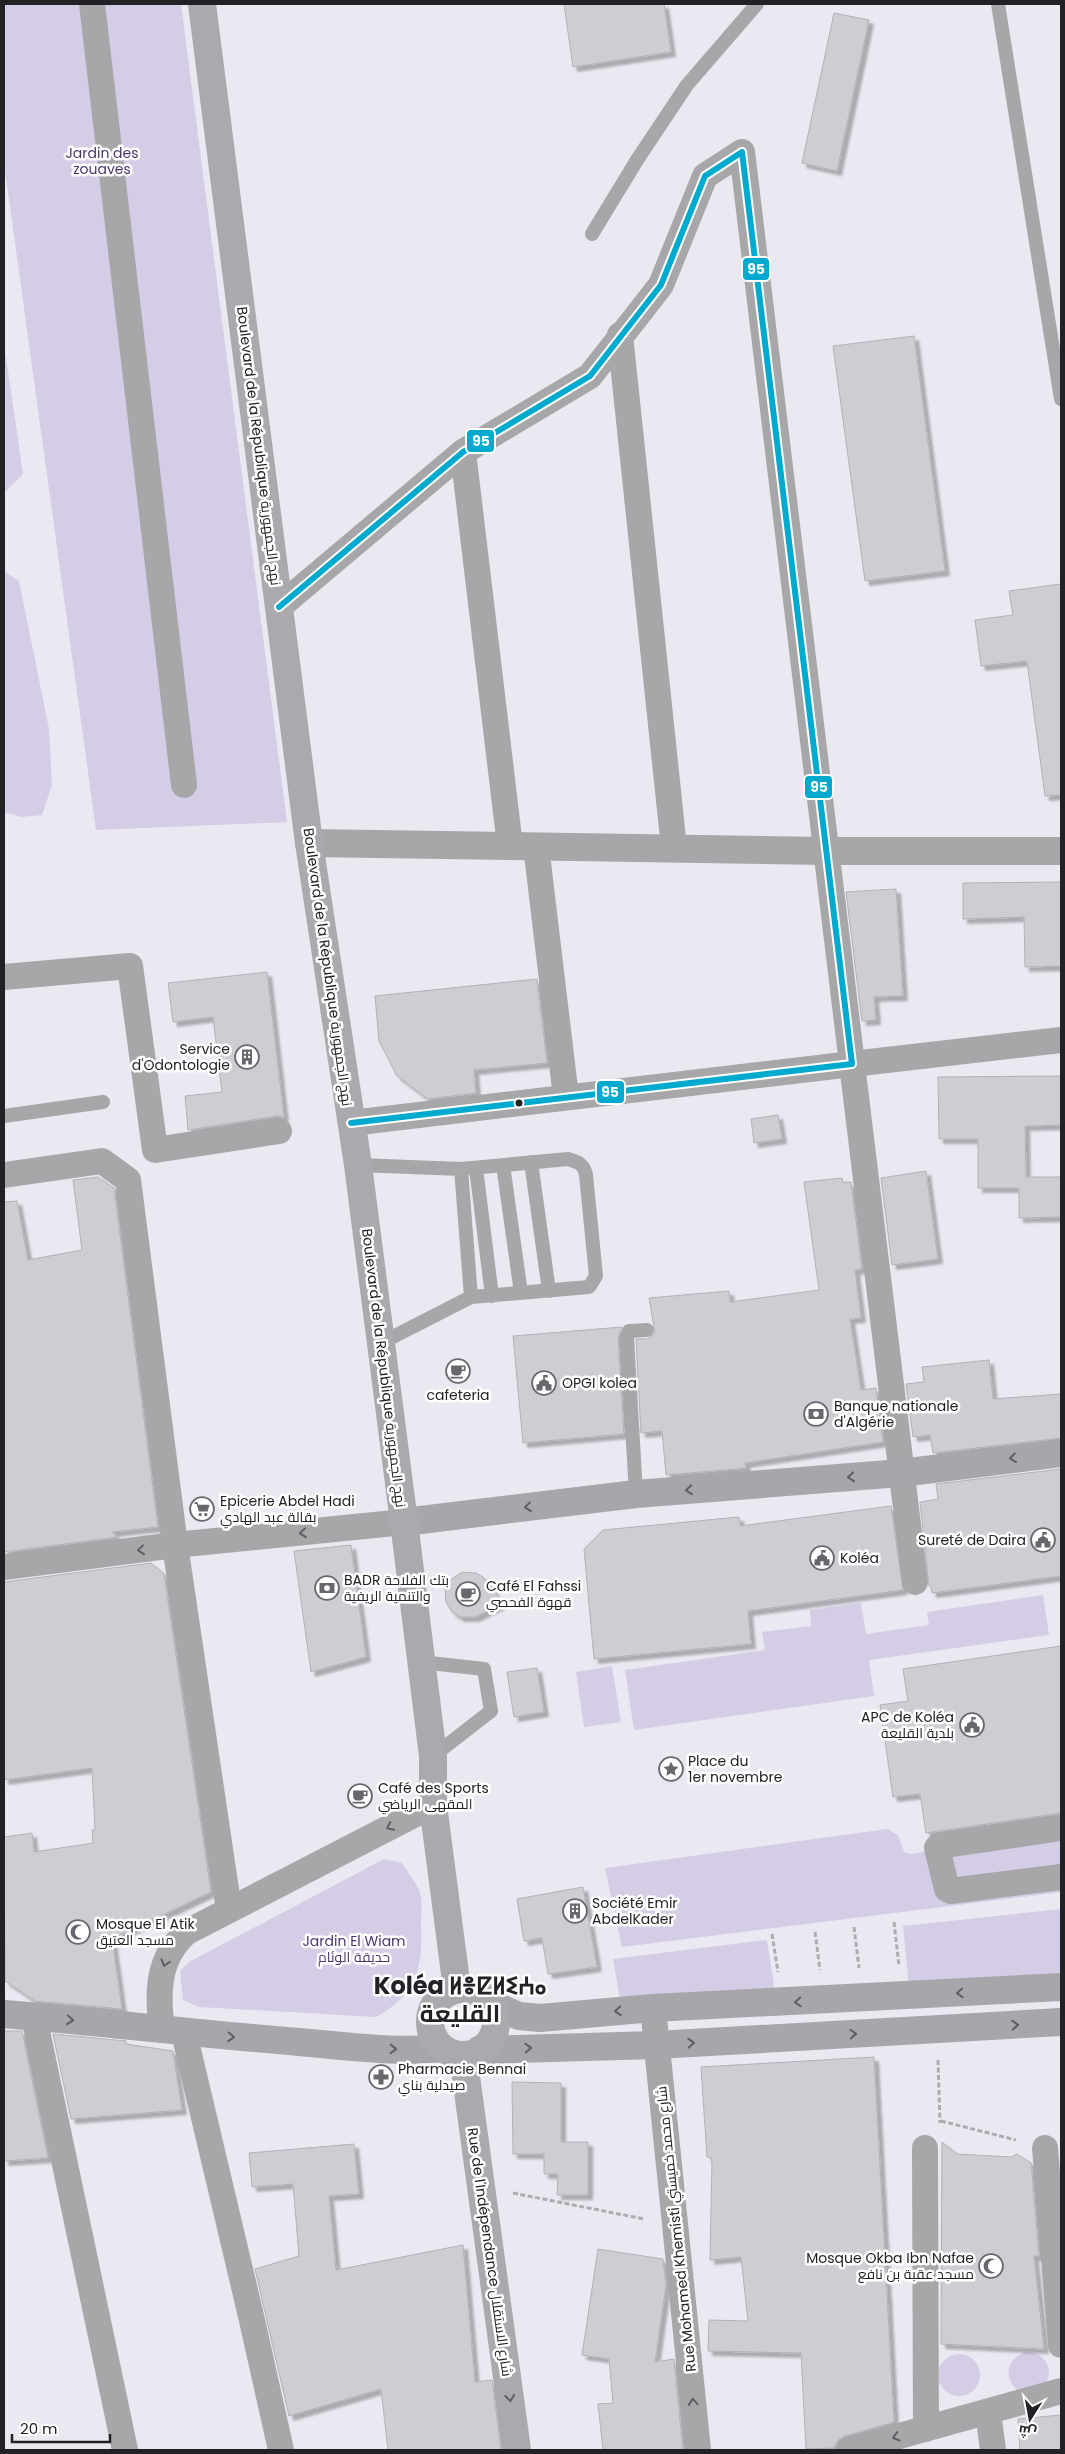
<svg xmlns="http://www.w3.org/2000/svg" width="1065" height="2454" font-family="Poppins,Cairo,'Noto Sans Tifinagh',sans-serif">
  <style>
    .green { fill: #d5cce6 }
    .building { fill: #cecdd3; stroke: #b3b1b7; filter: url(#shadow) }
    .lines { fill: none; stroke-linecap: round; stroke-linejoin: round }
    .path { stroke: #aeacb1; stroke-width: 3; stroke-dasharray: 5 2.5; stroke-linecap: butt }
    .service { stroke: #a7a7a9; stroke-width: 14 }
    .minor { stroke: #a7a7a9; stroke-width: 26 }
    .tertiary { stroke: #a7a7a9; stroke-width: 28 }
    .secondary { stroke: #a7a6aa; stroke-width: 28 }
    .primary { stroke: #aaa9ae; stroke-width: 28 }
    .bus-1-casing { stroke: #fff; stroke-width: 10 }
    .bus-1 { stroke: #00a9ce; stroke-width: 6 }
    .oneway { stroke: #5e5d61 }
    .oneway2 { stroke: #5f5e63 }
    .bus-dot { fill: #222126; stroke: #fff; stroke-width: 2 }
    .labels { text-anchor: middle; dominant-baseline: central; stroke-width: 5; stroke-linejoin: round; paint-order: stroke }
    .park-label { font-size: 14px; fill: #4c356e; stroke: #fff }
    .street-label { font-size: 14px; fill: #222126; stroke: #fff }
    .poi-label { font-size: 14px; fill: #222126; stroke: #fff; text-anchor: start }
    .town-label { font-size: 24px; font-weight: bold; fill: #222126; stroke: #fff }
    .line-badge { stroke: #fff; stroke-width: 2 }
    .badge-label { font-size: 14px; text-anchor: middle; font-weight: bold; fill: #fff }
  </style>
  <defs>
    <filter id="shadow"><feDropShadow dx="4.5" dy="4.5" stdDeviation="1" flood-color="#0004"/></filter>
  </defs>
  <rect width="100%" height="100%" fill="#eae8f0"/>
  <path class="green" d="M 4,4 L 181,4 L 287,822 L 96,830 L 4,163 Z
    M 4,344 L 23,474 L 4,493 Z
    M 4,571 L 19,581 L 49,729 L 52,785 L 42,815 L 21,817 L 4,812 Z
    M 1043,1595 L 1049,1635 L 869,1660 L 874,1696 L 634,1730 L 625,1670 L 765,1650 L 762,1632 L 811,1626 L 810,1610 L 861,1603 L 866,1634 L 929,1625 L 927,1612 Z
    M 612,1666 L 621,1722 L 584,1727 L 576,1672 Z
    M 887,1829 L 898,1835 L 904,1852 L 911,1854 L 1061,1831 L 1061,1892 L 622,1947 L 605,1868 Z
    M 384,1859 L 402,1863 C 407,1872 417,1883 420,1893 C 423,1901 421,1914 421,1924 C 423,1968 417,1994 376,2017 L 199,2007 L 183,2000 L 180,1971 L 189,1962 Z
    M 1061,1909 L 1061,1974 L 909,1986 L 903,1926 Z
    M 767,1940 L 775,1993 L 620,1999 L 613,1959 Z
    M 1025,2352 C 1044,2352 1054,2366 1046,2384 L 1017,2390 C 1003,2376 1007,2360 1025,2352 Z
    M938 2375a21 21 0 1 1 42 0a21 21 0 1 1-42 0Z"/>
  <path class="building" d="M 564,4 L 664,4 L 671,52 L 573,67 Z
    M 834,13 L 869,20 L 837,171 L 802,163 Z
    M 914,336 L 945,571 L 865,581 L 833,346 Z
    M 1061,584 L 1061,795 L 1045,796 L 1027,661 L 981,666 L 975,620 L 1013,615 L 1009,591 Z
    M 1061,882 L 1061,966 L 1025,967 L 1024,917 L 963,919 L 963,883 Z
    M 896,889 L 903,996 L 874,997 L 876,1020 L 862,1021 L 846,892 Z
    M 267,972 L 284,1117 L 277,1116 L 188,1130 L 185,1096 L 222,1092 L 213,1017 L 173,1022 L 168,983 Z
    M 537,979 L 547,1063 L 474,1070 L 476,1093 L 428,1099 L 397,1076 L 379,1041 L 375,996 Z
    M 1061,1076 L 1061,1125 L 1025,1126 L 1026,1177 L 1061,1177 L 1061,1217 L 1019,1218 L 1019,1188 L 978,1188 L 978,1139 L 939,1139 L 938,1077 Z
    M 778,1115 L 782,1139 L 754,1143 L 751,1119 Z
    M 926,1171 L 938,1259 L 892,1265 L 881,1178 Z
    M 98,1177 L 114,1188 L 158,1527 L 112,1532 L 118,1537 L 4,1552 L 4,1202 L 17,1201 L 28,1260 L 82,1250 L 73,1180 Z
    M 842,1178 L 843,1183 L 851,1182 L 862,1269 L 855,1270 L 861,1318 L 850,1319 L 861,1390 L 876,1388 L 883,1442 L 745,1463 L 746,1468 L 666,1475 L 662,1431 L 641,1433 L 636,1339 L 648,1339 L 655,1333 L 649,1298 L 729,1291 L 730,1302 L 819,1290 L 804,1182 Z
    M 622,1327 L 618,1338 L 624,1434 L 523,1443 L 513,1336 Z
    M 989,1360 L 993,1399 L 1061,1394 L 1061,1438 L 933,1453 L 930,1435 L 913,1437 L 906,1384 L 924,1382 L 922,1367 Z
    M 1061,1469 L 1061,1576 L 932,1593 L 931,1586 L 929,1586 L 920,1502 L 938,1499 L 936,1484 Z
    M 891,1506 L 903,1590 L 748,1611 L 751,1644 L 594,1659 L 584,1549 L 603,1530 L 739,1517 L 740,1526 Z
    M 351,1545 L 366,1657 L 311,1672 L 294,1551 Z
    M 151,1563 L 164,1574 L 211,1892 L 112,1939 L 122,2009 L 35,2001 L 5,1981 L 4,1837 L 32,1833 L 34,1852 L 93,1843 L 92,1830 L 95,1830 L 92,1768 L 4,1780 L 4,1582 Z
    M 462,1572 L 476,1573 L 483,1577 L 503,1603 L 475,1617 L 460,1617 L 452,1612 L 446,1602 L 445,1588 L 449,1581 Z
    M 1061,1646 L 1061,1813 L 926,1833 L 920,1794 L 893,1797 L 880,1705 L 908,1701 L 903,1669 Z
    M 537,1668 L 544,1712 L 514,1717 L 507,1672 Z
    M 583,1887 L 597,1967 L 548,1974 L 542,1938 L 524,1941 L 517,1899 Z
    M 4,2031 L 22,2031 L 48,2158 L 4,2161 Z
    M 53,2034 L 126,2041 L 126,2044 L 173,2051 L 182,2110 L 71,2119 Z
    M 874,2057 L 894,2422 L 845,2436 L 838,2440 L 834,2448 L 806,2449 L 801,2353 L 708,2351 L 709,2320 L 748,2321 L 741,2257 L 710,2260 L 712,2158 L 707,2157 L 701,2067 Z
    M 512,2082 L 561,2083 L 561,2142 L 588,2142 L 588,2195 L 557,2195 L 558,2174 L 544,2174 L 544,2154 L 513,2154 Z
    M 942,2142 L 957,2154 L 1011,2157 L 1017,2154 L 1031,2163 L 1039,2256 L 1034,2256 L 1044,2349 L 941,2344 Z
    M 354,2144 L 359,2194 L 329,2196 L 336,2270 L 463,2245 L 475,2382 L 492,2380 L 501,2450 L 388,2450 L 381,2389 L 289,2416 L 255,2269 L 299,2256 L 293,2184 L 252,2187 L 249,2153 Z
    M 598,2249 L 663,2259 L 666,2285 L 655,2362 L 674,2359 L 683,2450 L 603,2450 L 598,2404 L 613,2403 L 609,2359 L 582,2355 Z
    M 1061,2415 L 1061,2450 L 1020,2450 L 1018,2419 Z"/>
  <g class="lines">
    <path class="path" d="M 894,1922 L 899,1966
      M 854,1927 L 859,1968
      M 815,1932 L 820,1970
      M 772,1934 L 778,1972
      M 938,2060 L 940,2123
      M 941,2121 L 1016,2140
      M 513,2193 L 644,2219"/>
    <path class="service" d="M 998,4 L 1061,399
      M 592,234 L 637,160 L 687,85 L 757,4
      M 4,1116 L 103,1102
      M 531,1162 L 549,1291
      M 358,1165 L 461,1169 L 471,1297 L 379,1344
      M 503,1165 L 521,1293
      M 476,1168 L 492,1296
      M 461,1169 L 568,1159 C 578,1162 584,1164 586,1175 L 596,1276 L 589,1287 L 471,1297
      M 636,1494 L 627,1338 L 629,1331 L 647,1330
      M 421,1662 L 484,1669 L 491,1711 L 433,1756"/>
    <path class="minor" d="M 92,4 L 184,785
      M 620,335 L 674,848
      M 463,452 L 510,846
      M 279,607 L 463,452 L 590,376 L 661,285 L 705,176 L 742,152 L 852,1064 L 351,1123
      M 536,846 L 566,1097
      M 4,977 L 130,966 L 155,1150 L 279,1131
      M 4,1175 L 102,1161 L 128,1180 L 175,1545 L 229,1910
      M 4,1567 L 175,1545 L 404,1522
      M 915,1582 L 852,1064 L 1061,1040
      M 1061,1828 L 939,1846 L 937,1848 L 947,1889 L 951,1891 L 1061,1877
      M 653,2008 L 698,2450
      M 34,2017 L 125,2450
      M 162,2030 C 157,1993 157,1958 187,1932 L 433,1805
      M 184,2033 L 251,2316 L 281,2450
      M 925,2148 L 926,2429
      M 1045,2148 L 1061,2345
      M 988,2412 L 993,2450
      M 849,2450 L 1061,2391"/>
    <path class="tertiary" d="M 309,843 L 825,851 L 1061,851"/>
    <path class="secondary" d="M 404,1522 L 636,1494 L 901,1473 L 1061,1453
      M 491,2004 L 519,2016 L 540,2018 L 653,2008 L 1061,1987
      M 4,2014 C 102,2022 200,2034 299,2042 C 346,2046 395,2053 442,2048
      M 479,2050 L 656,2045 L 1061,2022"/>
    <path class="primary" d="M 202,4 L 309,843 L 358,1165 L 404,1522 L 433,1756 L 433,1805 L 457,1989
      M430 2022a33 33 0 1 1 66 0a33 33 0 1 1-66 0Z
      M 463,2055 L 517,2450"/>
    <g class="bus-1-casing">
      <path id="bus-1" d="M 279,607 L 463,452 L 590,376 L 661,285 L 705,176 L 742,152 L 852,1064 L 351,1123"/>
    </g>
    <use href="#bus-1" class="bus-1"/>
  </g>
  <defs><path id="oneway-chevron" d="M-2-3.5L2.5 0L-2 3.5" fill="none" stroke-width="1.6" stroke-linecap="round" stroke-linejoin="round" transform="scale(1.25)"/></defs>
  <g class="oneway">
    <use href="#oneway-chevron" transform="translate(1013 1458) rotate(173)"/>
    <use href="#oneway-chevron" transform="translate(851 1477) rotate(175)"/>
    <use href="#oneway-chevron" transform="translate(689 1490) rotate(175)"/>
    <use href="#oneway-chevron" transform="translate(528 1507) rotate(173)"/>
    <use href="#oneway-chevron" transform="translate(303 1533) rotate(174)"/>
    <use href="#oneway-chevron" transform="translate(141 1550) rotate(173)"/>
    <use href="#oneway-chevron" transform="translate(390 1827) rotate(154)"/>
    <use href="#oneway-chevron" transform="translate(165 1963) rotate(106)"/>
    <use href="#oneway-chevron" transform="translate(960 1993) rotate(177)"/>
    <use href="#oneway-chevron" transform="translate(798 2002) rotate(177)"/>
    <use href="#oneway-chevron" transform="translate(618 2011) rotate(175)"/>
    <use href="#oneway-chevron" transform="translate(70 2020) rotate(6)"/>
    <use href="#oneway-chevron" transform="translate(1015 2025) rotate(-3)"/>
    <use href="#oneway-chevron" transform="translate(853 2034) rotate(-3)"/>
    <use href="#oneway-chevron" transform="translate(231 2037) rotate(4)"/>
    <use href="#oneway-chevron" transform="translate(691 2043) rotate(-3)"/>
    <use href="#oneway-chevron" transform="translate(528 2048) rotate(-2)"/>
    <use href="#oneway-chevron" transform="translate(393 2049) rotate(2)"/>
    <use href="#oneway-chevron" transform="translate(693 2402) rotate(-95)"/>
    <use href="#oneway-chevron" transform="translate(896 2437) rotate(164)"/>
  </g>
  <use class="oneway2" href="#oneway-chevron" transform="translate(510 2398) rotate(83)"/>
  <defs>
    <g id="building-ring" transform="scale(1.25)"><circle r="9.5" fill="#fff" stroke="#68676d" stroke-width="1.5"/><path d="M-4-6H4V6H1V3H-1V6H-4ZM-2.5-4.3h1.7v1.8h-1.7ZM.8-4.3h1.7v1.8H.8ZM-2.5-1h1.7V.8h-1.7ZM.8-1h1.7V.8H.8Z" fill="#68676d"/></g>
    <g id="cafe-ring" transform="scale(1.25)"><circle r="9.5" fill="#fff" stroke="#68676d" stroke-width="1.5"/><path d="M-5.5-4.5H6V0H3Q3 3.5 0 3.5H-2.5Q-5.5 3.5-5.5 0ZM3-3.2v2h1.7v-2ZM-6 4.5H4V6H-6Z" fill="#68676d"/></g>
    <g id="civic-ring" transform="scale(1.25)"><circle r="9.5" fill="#fff" stroke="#68676d" stroke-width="1.5"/><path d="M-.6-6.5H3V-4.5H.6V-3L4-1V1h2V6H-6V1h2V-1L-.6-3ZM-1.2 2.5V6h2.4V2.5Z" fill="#68676d"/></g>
    <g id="bank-ring" transform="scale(1.25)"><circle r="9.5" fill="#fff" stroke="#68676d" stroke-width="1.5"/><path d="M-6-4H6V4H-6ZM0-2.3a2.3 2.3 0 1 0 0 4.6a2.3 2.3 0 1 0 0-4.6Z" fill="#68676d"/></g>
    <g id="supermarket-ring" transform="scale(1.25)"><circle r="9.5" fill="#fff" stroke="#68676d" stroke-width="1.5"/><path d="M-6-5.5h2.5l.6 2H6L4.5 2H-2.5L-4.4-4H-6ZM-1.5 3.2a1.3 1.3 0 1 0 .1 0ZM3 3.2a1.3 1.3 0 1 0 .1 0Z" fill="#68676d"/></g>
    <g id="sight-ring" transform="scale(1.25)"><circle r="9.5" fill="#fff" stroke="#68676d" stroke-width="1.5"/><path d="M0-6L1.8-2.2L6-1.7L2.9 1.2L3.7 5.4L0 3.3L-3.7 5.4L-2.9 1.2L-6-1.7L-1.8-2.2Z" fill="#68676d"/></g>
    <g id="mosque-ring" transform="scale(1.25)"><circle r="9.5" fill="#fff" stroke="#68676d" stroke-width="1.5"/><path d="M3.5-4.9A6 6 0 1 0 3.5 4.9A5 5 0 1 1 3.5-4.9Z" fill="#68676d"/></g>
    <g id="pharmacy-ring" transform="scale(1.25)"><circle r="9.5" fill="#fff" stroke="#68676d" stroke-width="1.5"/><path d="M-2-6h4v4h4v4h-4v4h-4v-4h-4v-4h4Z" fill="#68676d"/></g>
  </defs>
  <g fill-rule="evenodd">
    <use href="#building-ring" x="247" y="1057"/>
    <use href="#cafe-ring" x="458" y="1371"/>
    <use href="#civic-ring" x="544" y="1383"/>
    <use href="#bank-ring" x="816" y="1414"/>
    <use href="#supermarket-ring" x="202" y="1509"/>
    <use href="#civic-ring" x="1043" y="1540"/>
    <use href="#civic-ring" x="822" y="1558"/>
    <use href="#bank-ring" x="327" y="1588"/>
    <use href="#cafe-ring" x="468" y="1594"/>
    <use href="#civic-ring" x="972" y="1725"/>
    <use href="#sight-ring" x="671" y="1769"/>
    <use href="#cafe-ring" x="360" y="1796"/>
    <use href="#building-ring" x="575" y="1911"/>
    <use href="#mosque-ring" x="78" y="1932"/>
    <use href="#pharmacy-ring" x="381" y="2077"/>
    <use href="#mosque-ring" x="991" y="2266"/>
  </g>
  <circle class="bus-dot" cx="519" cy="1103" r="4.5"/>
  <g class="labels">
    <g class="park-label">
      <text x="102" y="153">Jardin des<tspan x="102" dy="16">zouaves</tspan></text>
      <text x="354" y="1941">Jardin El Wiam<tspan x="354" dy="16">حديقة الوئام</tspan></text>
    </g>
    <g class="street-label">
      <text transform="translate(259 446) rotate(83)">Boulevard de la République نهج الجمهورية</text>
      <text transform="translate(328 967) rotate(82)">Boulevard de la République نهج الجمهورية</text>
      <text transform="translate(384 1368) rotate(83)">Boulevard de la République نهج الجمهورية</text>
      <text transform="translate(676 2229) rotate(-96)">Rue Mohamed Khemisti شارع محمد خميستي</text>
      <text transform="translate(490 2252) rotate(82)">Rue de l'Indépendance شارع الاستقلال</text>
    </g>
    <g class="poi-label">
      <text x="230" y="1049" text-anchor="end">Service<tspan x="230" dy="16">d'Odontologie</tspan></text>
      <text x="562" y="1383">OPGI kolea</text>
      <text x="458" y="1395" text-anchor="middle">cafeteria</text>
      <text x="834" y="1406">Banque nationale<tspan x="834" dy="16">d'Algérie</tspan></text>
      <text x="220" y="1501">Epicerie Abdel Hadi<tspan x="220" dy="16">بقالة عبد الهادي</tspan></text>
      <text x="1026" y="1540" text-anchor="end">Sureté de Daira</text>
      <text x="840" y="1558">Koléa</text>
      <text x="344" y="1580">BADR بتك الفلاحة<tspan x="344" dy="16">والتنمية الريفية</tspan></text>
      <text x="486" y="1586">Café El Fahssi<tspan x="486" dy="16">قهوة الفحصي</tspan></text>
      <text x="954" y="1717" text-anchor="end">APC de Koléa<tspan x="954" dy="16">بلدية القليعة</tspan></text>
      <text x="688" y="1761">Place du<tspan x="688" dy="16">1er novembre</tspan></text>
      <text x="378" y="1788">Café des Sports<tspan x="378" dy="16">المقهى الرياضي</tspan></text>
      <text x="592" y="1903">Société Emir<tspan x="592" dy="16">AbdelKader</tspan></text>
      <text x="96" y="1924">Mosque El Atik<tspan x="96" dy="16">مسجد العتيق</tspan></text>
      <text x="398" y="2069">Pharmacie Bennai<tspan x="398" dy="16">صيدلية بناي</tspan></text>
      <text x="974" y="2258" text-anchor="end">Mosque Okba Ibn Nafae<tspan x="974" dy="16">مسجد عقبة بن نافع</tspan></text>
    </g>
    <g class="town-label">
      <text x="460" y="1985">Koléa ⵍⴻⵇⵍⵉⵄⴰ<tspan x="460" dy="28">القليعة</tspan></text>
    </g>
  </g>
  <g class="line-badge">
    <rect x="742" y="257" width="28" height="24" rx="5" fill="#00a9ce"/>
    <rect x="466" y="429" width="29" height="24" rx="5" fill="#00a9ce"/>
    <rect x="804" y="775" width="29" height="24" rx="5" fill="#00a9ce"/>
    <rect x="596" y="1080" width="29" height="24" rx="5" fill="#00a9ce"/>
  </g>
  <g class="badge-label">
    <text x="756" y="274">95</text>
    <text x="481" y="446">95</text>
    <text x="819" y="792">95</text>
    <text x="610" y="1097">95</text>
  </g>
  <rect width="1065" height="2454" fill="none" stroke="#222126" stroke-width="10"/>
  <g transform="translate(1030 2419) rotate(191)" stroke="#ffffff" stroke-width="4" paint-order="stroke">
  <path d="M0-4L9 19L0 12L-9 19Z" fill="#222126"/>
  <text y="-8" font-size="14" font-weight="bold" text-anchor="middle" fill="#222126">ش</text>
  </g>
  <path d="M12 2434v8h98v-8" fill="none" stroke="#222126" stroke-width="2.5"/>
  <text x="20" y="2434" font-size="15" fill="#222126" stroke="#ffffff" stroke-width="4" paint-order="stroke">20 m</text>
</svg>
